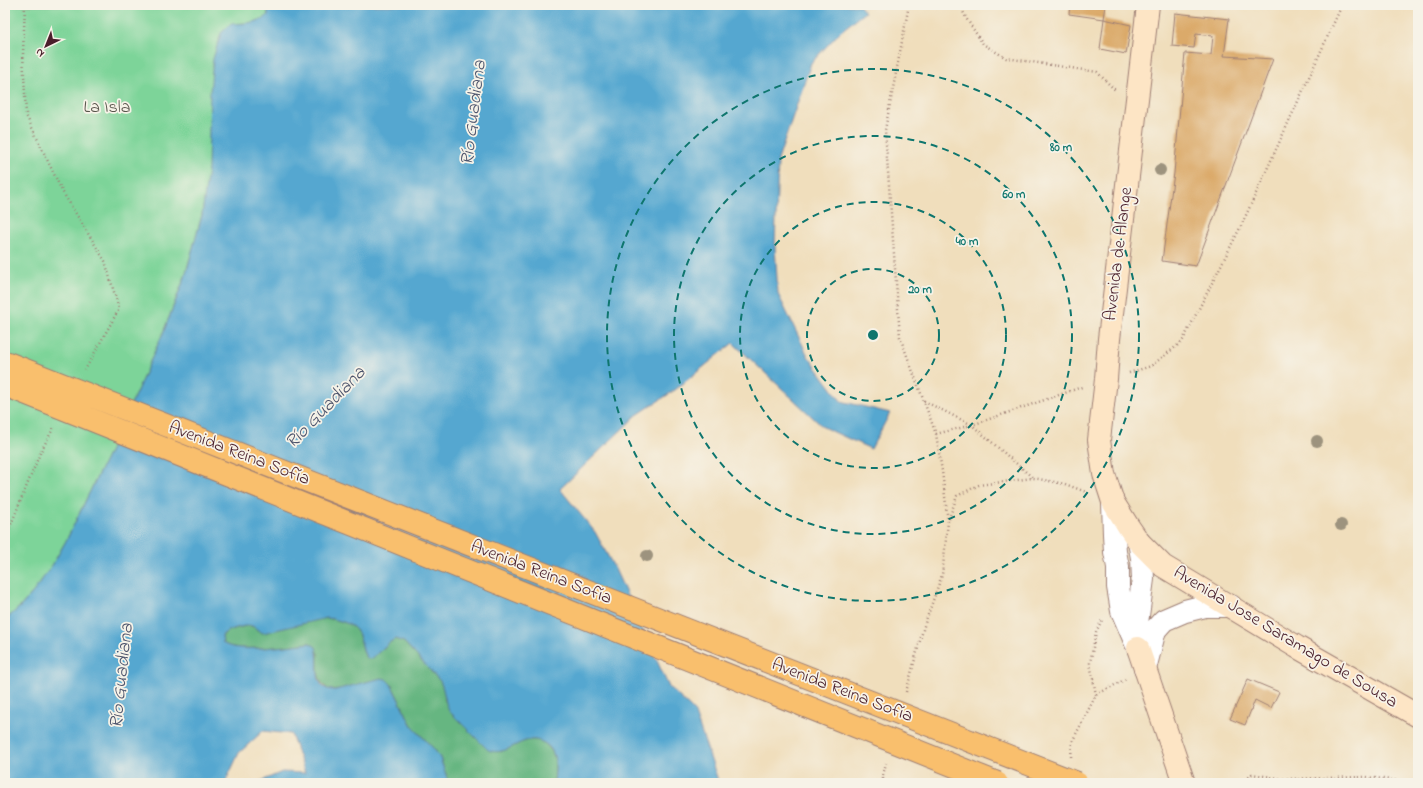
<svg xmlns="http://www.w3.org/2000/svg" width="1423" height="788" font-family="'Indie Flower',sans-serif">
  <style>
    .green { fill: #7dd499; stroke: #647a62 }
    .forest { fill: #66b681; stroke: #586a56 }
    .water { fill: #55a7d0; stroke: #50637e }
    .building { fill: #dbaa6a }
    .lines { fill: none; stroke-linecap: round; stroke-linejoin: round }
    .street-casing { stroke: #9d7e74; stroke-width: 24 }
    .secondary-casing { stroke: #9d7e74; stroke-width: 24 }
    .path { stroke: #9d7e74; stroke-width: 2.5; stroke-dasharray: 1 3; stroke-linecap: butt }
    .street { stroke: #fff; stroke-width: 22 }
    .secondary { stroke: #fde5c5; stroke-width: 22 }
    .highway-bridge-casing { stroke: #9d7e74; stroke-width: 24; stroke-linecap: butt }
    .highway-bridge { stroke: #f9bf6d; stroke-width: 22 }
    .tree { fill: #9d937e }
    .ring { fill: none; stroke: #0f766e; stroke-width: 2; stroke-dasharray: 7 5 }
    .labels { text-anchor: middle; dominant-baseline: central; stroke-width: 3.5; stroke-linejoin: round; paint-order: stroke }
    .park-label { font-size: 18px; fill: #59554c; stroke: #f7f3e8 }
    .street-label { font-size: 18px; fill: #4a1f2b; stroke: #f7f3e8 }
    .water-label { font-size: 19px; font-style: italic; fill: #4e556d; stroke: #f7f3e8 }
    .centre { fill: #0f766e; stroke: #f7f3e8; stroke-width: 2 }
    .ring-label { font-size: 12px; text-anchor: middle; font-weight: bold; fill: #0f766e; stroke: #f7f3e8; stroke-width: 3.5; stroke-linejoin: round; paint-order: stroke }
  </style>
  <rect width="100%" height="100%" fill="#f7f3e8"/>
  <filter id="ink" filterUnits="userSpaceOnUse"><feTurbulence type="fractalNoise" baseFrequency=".025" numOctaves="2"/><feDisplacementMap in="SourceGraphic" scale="8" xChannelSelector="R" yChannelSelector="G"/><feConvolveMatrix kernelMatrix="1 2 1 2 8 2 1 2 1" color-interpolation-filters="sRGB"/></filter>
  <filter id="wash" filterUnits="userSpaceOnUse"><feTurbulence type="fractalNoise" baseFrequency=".012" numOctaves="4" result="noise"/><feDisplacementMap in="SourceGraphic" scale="16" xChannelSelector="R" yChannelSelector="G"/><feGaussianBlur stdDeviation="0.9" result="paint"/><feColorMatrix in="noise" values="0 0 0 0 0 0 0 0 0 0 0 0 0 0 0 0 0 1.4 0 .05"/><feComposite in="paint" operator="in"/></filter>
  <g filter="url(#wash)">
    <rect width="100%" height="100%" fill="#f0debc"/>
    <path class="green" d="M 5,5 L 267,5 L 268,15 C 257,24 244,23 231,24 L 202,215 L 185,276 L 163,333 L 114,442 L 67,539 L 53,564 L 34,591 L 21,606 L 5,620 Z"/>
    <path class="forest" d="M 327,618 C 338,620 353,623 358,633 C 362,641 362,650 366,658 C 381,655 383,645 395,639 L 404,642 L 440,681 L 444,689 L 445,701 L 500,752 C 509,748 520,741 529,740 C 534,739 540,740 544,743 C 559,754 555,767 554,783 L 449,783 L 440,758 L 434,749 L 412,726 L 391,684 L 330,690 C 315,682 318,667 318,653 L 310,643 C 293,645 235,654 223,643 C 222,639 221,637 224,634 C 227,630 246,625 251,626 C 254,626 256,629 259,631 Z"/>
    <path class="water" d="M 267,5 L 859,5 L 865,12 L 841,31 L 811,63 L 778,160 L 775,247 L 778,294 L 808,356 L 841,401 L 890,413 L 871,449 L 823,427 L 733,343 L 675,390 L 637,415 L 560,489 L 595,532 L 615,569 L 669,687 L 694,711 L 719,783 L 554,783 C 555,770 558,754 547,745 C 524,728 510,759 488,750 L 449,711 C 444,701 445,691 440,681 L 404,642 L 395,639 C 385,644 380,653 370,659 L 366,658 C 362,650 362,641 358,633 C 353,623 338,620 327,618 L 263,633 C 258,631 256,628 252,626 C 247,624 223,631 222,636 C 222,638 223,641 223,643 C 236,654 293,645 310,643 L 316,647 C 321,662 310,690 335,690 L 381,678 L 386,679 L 391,684 L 412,726 L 434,749 L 440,758 L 449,783 L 260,783 L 259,782 L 282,772 L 305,773 L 291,734 L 263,731 L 239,753 L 225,783 L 5,783 L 5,620 L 21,606 L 34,591 L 53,564 L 67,539 L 114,442 L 163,333 L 185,277 L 202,215 L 208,169 L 210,93 L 213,59 L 221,33 L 231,24 C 244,23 257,24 268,15 Z"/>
    <g id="blocks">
      <path class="building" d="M 1070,5 L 1106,5 L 1104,19 L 1069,14 Z
        M 1175,13 L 1229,19 L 1224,56 L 1273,59 L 1196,266 L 1162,261 L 1174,173 L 1185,53 L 1211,55 L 1213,36 L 1196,34 L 1194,48 L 1172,46 Z
        M 1104,19 L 1131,25 L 1126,54 L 1100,49 Z
        M 1248,679 L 1279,692 L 1271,708 L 1255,700 L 1245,725 L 1230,719 Z"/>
    </g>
  </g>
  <g filter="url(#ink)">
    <use href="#blocks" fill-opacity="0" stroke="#9d7e74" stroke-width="1"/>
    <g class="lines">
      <g class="street-casing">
        <path id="street" d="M 1113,502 L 1114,534 L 1115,552 L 1118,567 L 1118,587 L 1122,611 L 1138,648
          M 1137,640 L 1137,623 L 1143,579 L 1142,558 L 1139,542
          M 1145,669 L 1155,630 L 1164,620 L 1185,611 L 1205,606 L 1231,606"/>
      </g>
      <g class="secondary-casing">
        <path id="secondary" d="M 1148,5 L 1109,339 L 1106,379 L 1099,440 L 1104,474 L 1113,502 L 1128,526 L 1139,542 L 1163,566 L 1297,647 L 1418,716
          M 1138,648 L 1184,783"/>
      </g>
      <path class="path" d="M 25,5 L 23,53 L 26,115 L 62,191 L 105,261 L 119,309 L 85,370
        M 960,5 L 966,18 L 983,44 L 1006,58 L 1097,72 L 1115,90
        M 1129,373 L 1151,366 L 1182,342 L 1242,224 L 1342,5
        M 924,401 L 972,425 L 1033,478
        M 936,434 L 972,425 L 1082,387
        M 949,519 L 957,496 L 979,485 L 1033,478 L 1065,484 L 1086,492
        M 5,539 L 41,451 L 54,427
        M 906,692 L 924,626 L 942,575 L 948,522 L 942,471 L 936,434 L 900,337 L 885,130 L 909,5
        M 1096,695 L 1090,663 L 1096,632 L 1102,620
        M 1071,757 L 1072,742 L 1096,695 L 1126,679
        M 883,783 L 883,775 L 886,763
        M 1243,783 L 1252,774 L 1284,779 L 1366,777 L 1418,783"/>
      <use href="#street" class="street"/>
      <use href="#secondary" class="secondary"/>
      <g class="highway-bridge-casing">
        <path id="highway-bridge" d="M 5,362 L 1077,783
          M 5,385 L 997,783"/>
      </g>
      <use href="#highway-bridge" class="highway-bridge"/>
    </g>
    <g class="tree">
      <circle cx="1160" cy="170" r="6"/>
      <circle cx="1317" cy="441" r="6"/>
      <circle cx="1341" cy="525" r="6"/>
      <circle cx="647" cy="556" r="6"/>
    </g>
  </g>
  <g class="ring">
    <circle cx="873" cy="335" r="66"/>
    <circle cx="873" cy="335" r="133"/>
    <circle cx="873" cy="335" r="199"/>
    <circle cx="873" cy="335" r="266"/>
  </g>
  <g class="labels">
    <g class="park-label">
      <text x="107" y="108">La Isla</text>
    </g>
    <g class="street-label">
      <text transform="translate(1119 254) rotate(-83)">Avenida de Alange</text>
      <text transform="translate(239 454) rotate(21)">Avenida Reina Sofía</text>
      <text transform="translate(541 573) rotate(21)">Avenida Reina Sofía</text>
      <text transform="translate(1285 638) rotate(31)">Avenida Jose Saramago de Sousa</text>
      <text transform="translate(842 691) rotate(21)">Avenida Reina Sofía</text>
    </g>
    <g class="water-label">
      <text transform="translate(474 113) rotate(-83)">Río Guadiana</text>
      <text transform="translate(326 408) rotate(-46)">Río Guadiana</text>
      <text transform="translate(122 676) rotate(-84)">Río Guadiana</text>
    </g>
  </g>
  <circle cx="873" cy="335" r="6" class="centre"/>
  <g class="ring-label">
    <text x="1061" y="151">80 m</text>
    <text x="1014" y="198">60 m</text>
    <text x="967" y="245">40 m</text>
    <text x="920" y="293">20 m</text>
  </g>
  <rect width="1423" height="788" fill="none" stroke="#f7f3e8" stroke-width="20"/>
  <g transform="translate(46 46) rotate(223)" stroke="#f7f3e8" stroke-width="3" paint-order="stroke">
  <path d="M0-3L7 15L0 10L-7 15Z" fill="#4a1f2b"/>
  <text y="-6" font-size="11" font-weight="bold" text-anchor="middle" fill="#4a1f2b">N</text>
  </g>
</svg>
